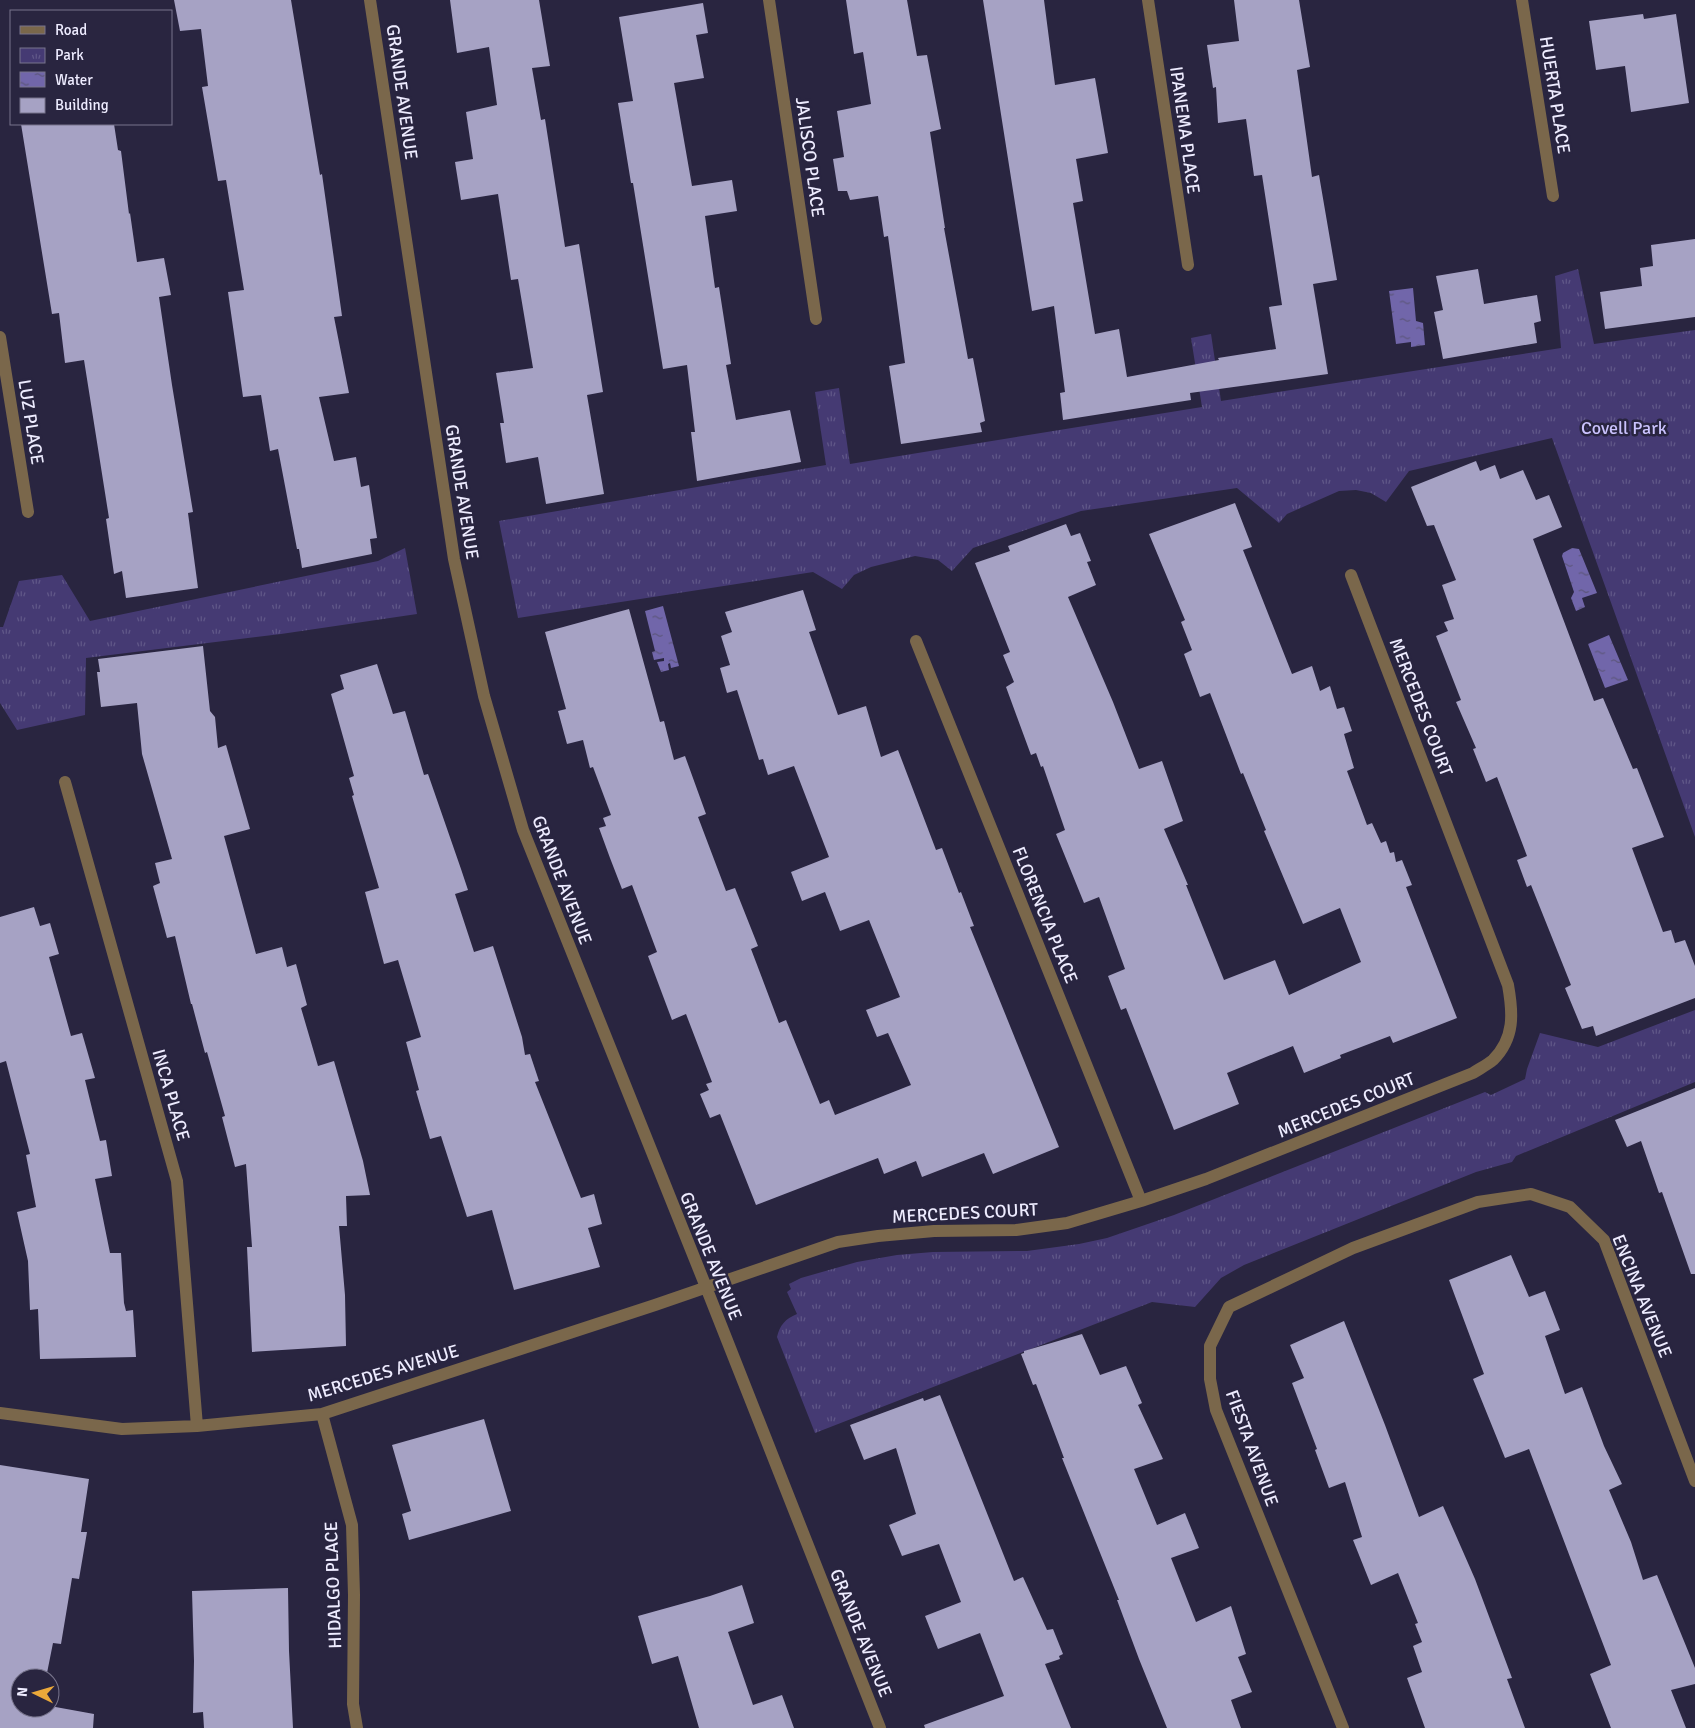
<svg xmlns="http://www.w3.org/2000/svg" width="1695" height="1728" font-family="Signika,sans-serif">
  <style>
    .park { fill: url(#park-tufts) }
    .water { fill: url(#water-ripples) }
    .building { fill: #a6a2c4 }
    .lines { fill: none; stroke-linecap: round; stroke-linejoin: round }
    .minor { stroke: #7a674b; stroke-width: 12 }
    .labels { text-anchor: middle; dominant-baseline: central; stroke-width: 5; stroke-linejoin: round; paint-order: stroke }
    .street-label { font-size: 18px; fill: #eeecff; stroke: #292540 }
    .park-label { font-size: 18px; fill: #cbc3fe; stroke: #292540 }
  </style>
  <defs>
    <pattern id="park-tufts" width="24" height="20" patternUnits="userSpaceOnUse" patternTransform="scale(1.25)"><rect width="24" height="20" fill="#453a73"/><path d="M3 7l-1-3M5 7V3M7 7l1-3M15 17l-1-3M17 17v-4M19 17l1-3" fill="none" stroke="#605788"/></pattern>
    <pattern id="water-ripples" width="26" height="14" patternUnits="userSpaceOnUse" patternTransform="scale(1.25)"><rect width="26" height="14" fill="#7166aa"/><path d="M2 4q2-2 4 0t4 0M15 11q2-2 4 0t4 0" fill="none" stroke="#5c567b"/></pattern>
  </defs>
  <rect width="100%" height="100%" fill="#292540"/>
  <path class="park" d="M 1578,269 L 1594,344 L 1695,330 L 1695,837 L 1552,438 L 1409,471 L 1386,502 L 1371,493 L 1356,490 L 1339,491 L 1287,514 L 1279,523 L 1237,488 L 1081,511 L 973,548 L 952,571 L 938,560 L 915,556 L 871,567 L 854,575 L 842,589 L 813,572 L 518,618 L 499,521 L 826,465 L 815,392 L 839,388 L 850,464 L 1202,407 L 1191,338 L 1211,334 L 1221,401 L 1561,348 L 1555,276 Z
    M 405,548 L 417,614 L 281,634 L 86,658 L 85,715 L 17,730 L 0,703 L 0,627 L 3,627 L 19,581 L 62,575 L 90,621 L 378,561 Z
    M 1695,1010 L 1695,1082 L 1516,1156 L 1512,1162 L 1476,1172 L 1244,1265 L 1221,1278 L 1195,1307 L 1152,1302 L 815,1433 L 777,1337 C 780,1325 785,1319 797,1314 L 787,1292 L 791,1289 L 789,1284 L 801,1278 L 857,1262 L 897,1255 L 933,1252 L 1027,1251 L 1079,1244 L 1107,1238 L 1174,1215 L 1485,1092 L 1491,1095 L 1525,1079 L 1527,1069 L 1540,1033 L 1598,1047 Z"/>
  <path class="water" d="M 1413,288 L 1416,321 L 1423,323 L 1425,345 L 1411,347 L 1411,342 L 1396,344 L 1389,291 Z
    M 1572,548 L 1579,549 L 1597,593 L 1582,598 L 1585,607 L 1576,611 L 1571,598 L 1574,592 L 1562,556 L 1563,553 Z
    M 663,606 L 679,666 L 671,668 L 670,663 L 668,664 L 669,670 L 661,672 L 657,662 L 664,661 L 664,658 L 654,660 L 652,652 L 655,651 L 645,611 Z
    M 1609,635 L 1628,680 L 1605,688 L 1588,644 Z"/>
  <path class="building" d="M 174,0 L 291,0 L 320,175 L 322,174 L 342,316 L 334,317 L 349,393 L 319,397 L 334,461 L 356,457 L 361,487 L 369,485 L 377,538 L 370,539 L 372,554 L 302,568 L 299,549 L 297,549 L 278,449 L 270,451 L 261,395 L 243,397 L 228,292 L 244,290 L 226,180 L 218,181 L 202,87 L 208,86 L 201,29 L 180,31 Z
    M 450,0 L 539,0 L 550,66 L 532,68 L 541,120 L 545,119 L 565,247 L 579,244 L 603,392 L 587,395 L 604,494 L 546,504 L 538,457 L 506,463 L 500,423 L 504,423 L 496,373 L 533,368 L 518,279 L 511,280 L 498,194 L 461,200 L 455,162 L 473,159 L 466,112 L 497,105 L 489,47 L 457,53 Z
    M 846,0 L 907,0 L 917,56 L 927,55 L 941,129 L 930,132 L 945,228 L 944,228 L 968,359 L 973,358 L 985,421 L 980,423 L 982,432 L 901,444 L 889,366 L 905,363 L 888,236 L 884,237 L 878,196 L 850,200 L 847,191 L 838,191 L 833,159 L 844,157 L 837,111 L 871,104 L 863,52 L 854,54 Z
    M 983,0 L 1044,0 L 1055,85 L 1095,78 L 1108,153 L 1076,159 L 1083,201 L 1073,203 L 1095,334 L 1119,329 L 1127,377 L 1219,360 L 1218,358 L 1276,349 L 1269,307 L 1282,305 L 1262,175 L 1254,176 L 1246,119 L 1218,123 L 1216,87 L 1213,88 L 1207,45 L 1239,41 L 1234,0 L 1299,0 L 1310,67 L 1297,70 L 1312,177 L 1319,175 L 1337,280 L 1313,284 L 1328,374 L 1190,393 L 1191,400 L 1063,420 L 1060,393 L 1065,392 L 1054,306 L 1032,311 Z
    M 703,3 L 708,33 L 696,35 L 704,78 L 674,83 L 692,186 L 732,180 L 737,211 L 705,216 L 715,288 L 719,287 L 731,364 L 726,365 L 736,420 L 790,410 L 801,462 L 697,481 L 691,432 L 695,432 L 687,365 L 663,369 L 633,183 L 631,183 L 618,103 L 633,101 L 619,17 Z
    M 1643,14 L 1644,19 L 1676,14 L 1689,103 L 1631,112 L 1625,66 L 1596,70 L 1589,21 Z
    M 21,124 L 114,124 L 118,150 L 121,151 L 129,214 L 130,213 L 137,262 L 164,258 L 171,295 L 159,297 L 172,385 L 193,512 L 188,513 L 198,588 L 126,598 L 122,571 L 114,574 L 106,519 L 109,518 L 84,360 L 65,363 L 59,313 L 52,314 Z
    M 1695,239 L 1695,317 L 1605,329 L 1600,292 L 1642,286 L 1640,268 L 1653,266 L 1651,245 Z
    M 1478,269 L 1484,304 L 1537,295 L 1541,321 L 1534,323 L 1537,343 L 1443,359 L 1434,312 L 1443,310 L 1436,276 Z
    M 1476,461 L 1480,471 L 1495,465 L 1500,479 L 1523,470 L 1536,500 L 1549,495 L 1562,527 L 1533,539 L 1594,701 L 1603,698 L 1633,769 L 1637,768 L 1664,837 L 1632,848 L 1663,932 L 1671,930 L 1675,943 L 1685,940 L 1695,966 L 1695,998 L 1596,1036 L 1593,1026 L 1582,1029 L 1565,988 L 1571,985 L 1531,885 L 1527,887 L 1517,860 L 1527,856 L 1497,777 L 1486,782 L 1473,749 L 1476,748 L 1456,702 L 1461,700 L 1436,636 L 1448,631 L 1444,622 L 1454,619 L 1442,585 L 1456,580 L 1434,525 L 1427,526 L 1411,487 Z
    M 1235,503 L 1252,547 L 1243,550 L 1292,674 L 1312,666 L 1320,691 L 1330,686 L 1337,709 L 1344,707 L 1352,731 L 1344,734 L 1354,768 L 1347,771 L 1367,825 L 1372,823 L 1381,843 L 1386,841 L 1390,853 L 1394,852 L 1396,862 L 1402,860 L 1412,885 L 1406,887 L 1457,1018 L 1393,1043 L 1390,1036 L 1340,1055 L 1341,1058 L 1304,1073 L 1293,1046 L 1227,1073 L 1239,1104 L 1174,1130 L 1126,1008 L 1121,1010 L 1108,976 L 1125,969 L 1099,897 L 1084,903 L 1056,834 L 1065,830 L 1043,766 L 1041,767 L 1036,753 L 1031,755 L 1006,687 L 1014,682 L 1003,655 L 1010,652 L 975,563 L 1010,551 L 1008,546 L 1066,524 L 1071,536 L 1080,533 L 1091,561 L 1087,562 L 1096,585 L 1068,597 L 1113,702 L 1139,769 L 1162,761 L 1183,821 L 1164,829 L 1188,885 L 1186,885 L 1224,980 L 1275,960 L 1289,995 L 1361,962 L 1340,908 L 1303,924 L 1264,831 L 1266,830 L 1243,773 L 1241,774 L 1210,693 L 1200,697 L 1184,654 L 1192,650 L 1181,622 L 1185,620 L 1149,534 Z
    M 803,590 L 816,630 L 809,632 L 838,715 L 866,706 L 881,757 L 898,750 L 936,850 L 942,848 L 959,893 L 961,892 L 974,926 L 970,927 L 1059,1147 L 993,1174 L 984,1153 L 922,1177 L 916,1161 L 884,1174 L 878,1158 L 756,1205 L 720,1114 L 710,1118 L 700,1094 L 709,1090 L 706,1084 L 712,1082 L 686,1014 L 672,1020 L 648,956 L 657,952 L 632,885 L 622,889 L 610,858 L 599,828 L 606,826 L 603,818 L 611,815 L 593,767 L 590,768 L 583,740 L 567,744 L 558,711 L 566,709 L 545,632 L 629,609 L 660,722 L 664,721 L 674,760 L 685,756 L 706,814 L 698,817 L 726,891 L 735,888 L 758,946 L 751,949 L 779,1023 L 786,1020 L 820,1104 L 829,1100 L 835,1115 L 911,1085 L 888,1033 L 877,1037 L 866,1010 L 900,997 L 869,920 L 840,931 L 825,892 L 802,901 L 791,872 L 829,857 L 794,766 L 768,775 L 763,759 L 759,760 L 737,690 L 727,693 L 720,668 L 730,665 L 721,636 L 732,632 L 725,612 Z
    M 203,646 L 210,711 L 215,717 L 218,748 L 226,745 L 250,829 L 224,836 L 256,954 L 282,947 L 287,967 L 296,964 L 307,1005 L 301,1008 L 318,1066 L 334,1061 L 363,1161 L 370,1195 L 346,1196 L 347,1226 L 339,1226 L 345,1295 L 346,1346 L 252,1352 L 247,1247 L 252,1247 L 246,1164 L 235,1167 L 222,1117 L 225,1116 L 207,1052 L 205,1053 L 192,1004 L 191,1004 L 175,936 L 167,938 L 153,886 L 160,883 L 155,863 L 172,859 L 142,754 L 137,703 L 101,707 L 97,672 L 100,672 L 98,659 Z
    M 377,664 L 393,714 L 405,711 L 424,775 L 428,774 L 461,869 L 468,890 L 455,894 L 474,952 L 493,946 L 522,1037 L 525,1055 L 530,1054 L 539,1081 L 535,1082 L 581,1198 L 594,1194 L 602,1224 L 588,1228 L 600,1267 L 514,1290 L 492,1210 L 467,1217 L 441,1136 L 430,1139 L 416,1091 L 419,1090 L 406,1042 L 421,1037 L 398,960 L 384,964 L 365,892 L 379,888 L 352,796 L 354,795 L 349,778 L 354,776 L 331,694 L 344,689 L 340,675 Z
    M 34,907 L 40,926 L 50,923 L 59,954 L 49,957 L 71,1036 L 82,1033 L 95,1078 L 85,1080 L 100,1141 L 106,1140 L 112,1176 L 95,1179 L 110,1253 L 121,1253 L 124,1303 L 126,1311 L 133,1310 L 136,1357 L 40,1359 L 38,1309 L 30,1310 L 28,1261 L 17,1212 L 36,1207 L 26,1155 L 30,1154 L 6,1061 L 0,1063 L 0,917 Z
    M 1695,1088 L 1695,1274 L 1691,1274 L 1662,1192 L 1659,1193 L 1641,1141 L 1627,1147 L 1615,1120 Z
    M 1511,1255 L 1529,1297 L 1545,1291 L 1560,1330 L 1545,1336 L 1565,1394 L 1582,1387 L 1604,1446 L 1622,1484 L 1609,1490 L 1631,1542 L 1643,1580 L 1657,1575 L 1695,1668 L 1695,1684 L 1671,1690 L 1686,1728 L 1611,1728 L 1590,1674 L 1611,1665 L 1529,1449 L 1505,1458 L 1473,1379 L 1484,1374 L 1449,1280 Z
    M 1344,1321 L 1385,1425 L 1419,1517 L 1443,1506 L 1475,1579 L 1512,1678 L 1507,1679 L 1525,1728 L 1425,1728 L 1407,1678 L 1422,1672 L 1413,1646 L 1422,1642 L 1415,1624 L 1418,1623 L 1398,1573 L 1371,1585 L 1353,1540 L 1362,1537 L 1345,1482 L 1329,1488 L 1315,1450 L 1317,1449 L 1292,1383 L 1304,1378 L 1290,1345 Z
    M 1082,1334 L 1100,1375 L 1126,1366 L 1142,1403 L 1138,1405 L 1163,1459 L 1134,1469 L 1157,1525 L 1185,1513 L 1199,1548 L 1171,1558 L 1196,1622 L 1231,1606 L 1246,1654 L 1238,1657 L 1252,1692 L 1231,1700 L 1241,1728 L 1167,1728 L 1139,1659 L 1117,1600 L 1119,1600 L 1062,1458 L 1064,1458 L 1036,1384 L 1033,1385 L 1021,1354 L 1024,1353 L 1024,1351 Z
    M 940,1395 L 1014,1581 L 1023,1577 L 1047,1630 L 1053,1629 L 1063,1654 L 1059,1656 L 1060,1659 L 1045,1664 L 1071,1728 L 925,1728 L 924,1725 L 1004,1696 L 980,1633 L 938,1649 L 925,1616 L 961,1602 L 939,1544 L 902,1556 L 889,1525 L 916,1514 L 896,1448 L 864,1460 L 850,1425 L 923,1398 L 924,1401 Z
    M 484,1419 L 511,1511 L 409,1540 L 402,1514 L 411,1511 L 392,1445 Z
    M 0,1465 L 89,1479 L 81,1532 L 87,1532 L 79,1579 L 72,1578 L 61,1644 L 53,1643 L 46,1678 L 20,1678 L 20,1708 L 50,1708 L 50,1706 L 94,1714 L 93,1728 L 0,1728 Z
    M 742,1585 L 754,1623 L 728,1632 L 753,1705 L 782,1695 L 794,1728 L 699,1728 L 678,1656 L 652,1664 L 638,1616 L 710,1596 Z
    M 288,1588 L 289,1651 L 293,1728 L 204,1728 L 203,1712 L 193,1713 L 194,1661 L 192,1591 Z"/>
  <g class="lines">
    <path class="minor" d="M 370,0 L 454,559 L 484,696 L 523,830 L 706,1287 L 880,1728
      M 769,0 L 816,319
      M 1148,0 L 1188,265
      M 1522,0 L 1553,196
      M 0,337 L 28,512
      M 916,641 L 1141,1201
      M 65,782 L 177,1181 L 197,1426
      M 0,1413 L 122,1429 L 197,1426 L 322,1414 L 655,1305 L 838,1242 L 878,1236 L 934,1231 L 1016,1230 L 1067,1223 L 1141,1201 L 1206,1179 L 1473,1073 C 1479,1069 1487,1065 1493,1060 C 1515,1038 1513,1013 1508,985 L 1351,575
      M 322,1414 L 352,1525 L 354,1595 L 353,1704 L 357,1728
      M 1343,1728 L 1216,1410 L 1210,1379 L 1210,1346 L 1229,1307 L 1353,1248 L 1478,1202 L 1531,1194 L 1570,1207 L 1604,1240 L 1695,1481"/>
  </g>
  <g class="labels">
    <g class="street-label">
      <text transform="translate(402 92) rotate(82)">GRANDE AVENUE</text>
      <text transform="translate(1555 95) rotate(81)">HUERTA PLACE</text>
      <text transform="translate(1185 130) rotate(82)">IPANEMA PLACE</text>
      <text transform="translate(810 157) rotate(82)">JALISCO PLACE</text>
      <text transform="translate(31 422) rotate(81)">LUZ PLACE</text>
      <text transform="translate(462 492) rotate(81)">GRANDE AVENUE</text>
      <text transform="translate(1421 707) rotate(69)">MERCEDES COURT</text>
      <text transform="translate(562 880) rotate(69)">GRANDE AVENUE</text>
      <text transform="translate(1045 915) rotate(68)">FLORENCIA PLACE</text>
      <text transform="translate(171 1095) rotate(74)">INCA PLACE</text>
      <text transform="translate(1346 1105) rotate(-22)">MERCEDES COURT</text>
      <text transform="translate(965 1213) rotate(-3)">MERCEDES COURT</text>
      <text transform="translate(711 1256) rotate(68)">GRANDE AVENUE</text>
      <text transform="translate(1642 1296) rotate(68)">ENCINA AVENUE</text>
      <text transform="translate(383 1373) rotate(-17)">MERCEDES AVENUE</text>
      <text transform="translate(1252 1448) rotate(70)">FIESTA AVENUE</text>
      <text transform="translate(333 1585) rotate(-92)">HIDALGO PLACE</text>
      <text transform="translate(861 1633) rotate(68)">GRANDE AVENUE</text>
    </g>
    <g class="park-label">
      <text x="1624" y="428">Covell Park</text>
    </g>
  </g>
  <rect x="10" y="10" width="162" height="115" fill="#292540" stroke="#78758c"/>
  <rect x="20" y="26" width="25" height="8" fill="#7a674b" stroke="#78758c"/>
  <text x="55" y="35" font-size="15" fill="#eeecff">Road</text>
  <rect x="20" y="48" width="25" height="15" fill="url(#park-tufts)" stroke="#78758c"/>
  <text x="55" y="60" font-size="15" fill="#eeecff">Park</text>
  <rect x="20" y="72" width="25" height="15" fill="url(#water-ripples)" stroke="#78758c"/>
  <text x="55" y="85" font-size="15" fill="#eeecff">Water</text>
  <rect x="20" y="98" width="25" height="15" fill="#a6a2c4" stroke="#78758c"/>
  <text x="55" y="110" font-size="15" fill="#eeecff">Building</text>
  <g transform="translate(35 1693) rotate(275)"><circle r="24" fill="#292540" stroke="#78758c"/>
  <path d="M0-4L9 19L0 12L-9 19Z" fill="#eba93a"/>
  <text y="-8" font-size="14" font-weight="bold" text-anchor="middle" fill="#eeecff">N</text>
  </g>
</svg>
